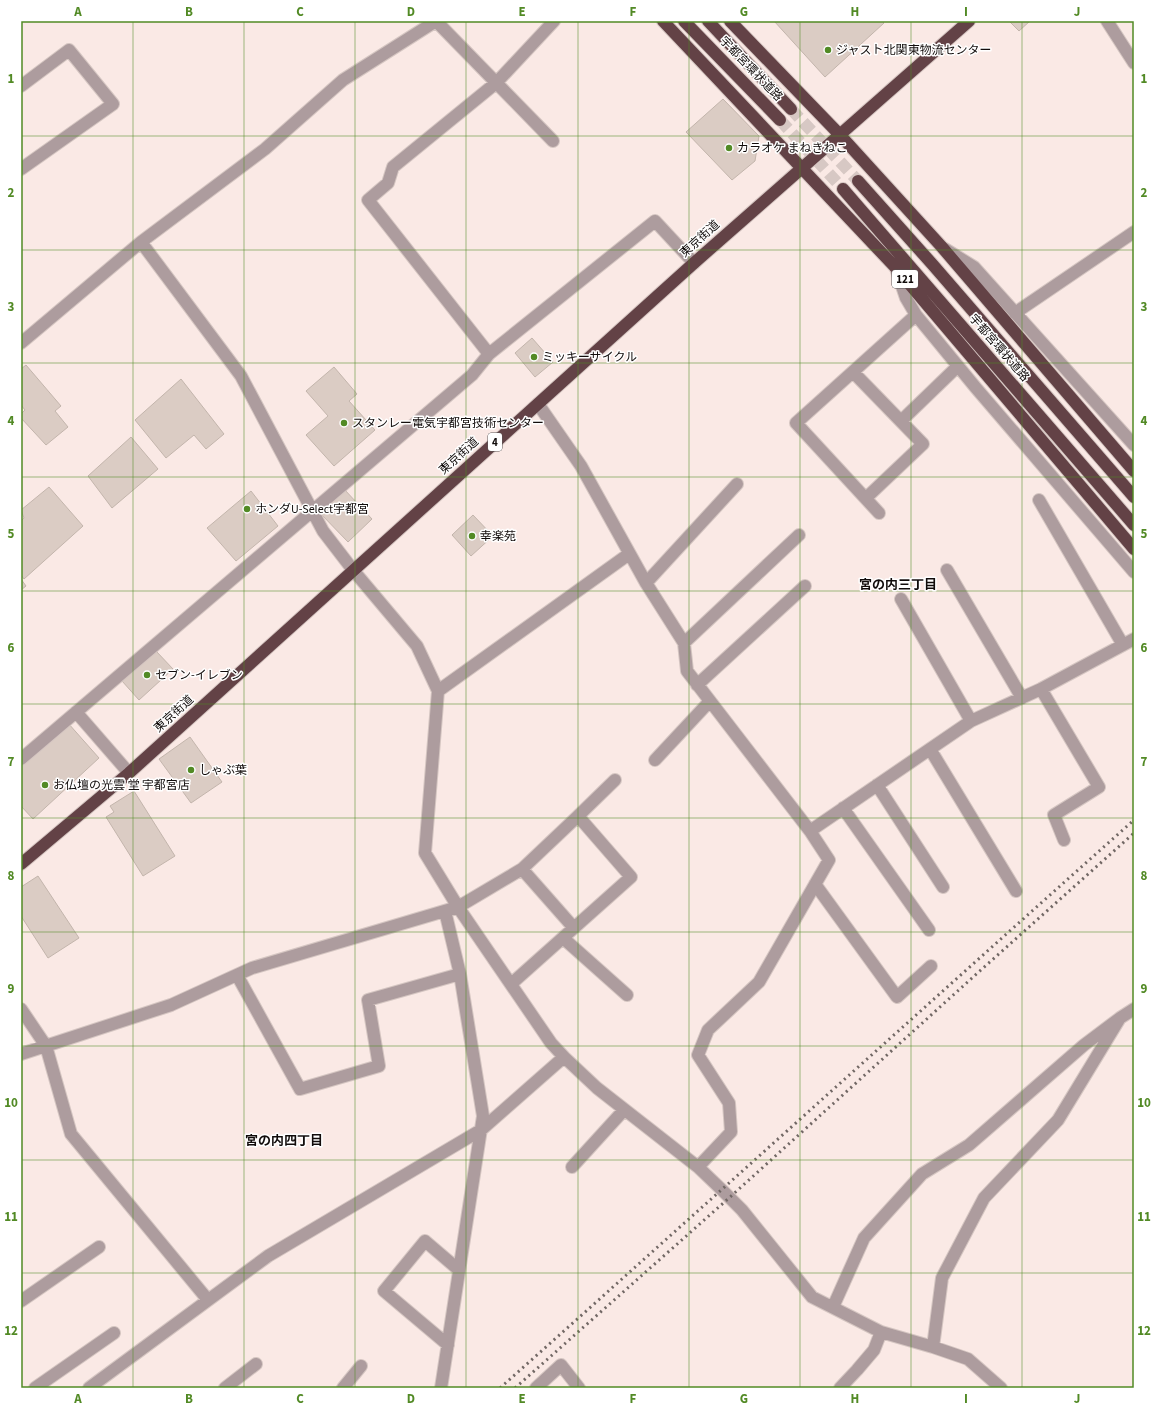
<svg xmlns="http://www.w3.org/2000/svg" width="1155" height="1409" font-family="'Source Sans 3','Noto Sans JP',sans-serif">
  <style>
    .building { fill: #dbccc4; stroke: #c3b5ac }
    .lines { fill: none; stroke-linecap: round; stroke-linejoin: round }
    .highway-tunnel { stroke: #d7c8c4; stroke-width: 12; stroke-dasharray: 12 6; stroke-linecap: butt }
    .street-casing { stroke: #d5c6c2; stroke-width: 14 }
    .highway-casing { stroke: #d5c6c2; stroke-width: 14 }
    .street { stroke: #ad9c9e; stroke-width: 12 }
    .highway { stroke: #634246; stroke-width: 12 }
    .rail { stroke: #716764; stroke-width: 3; stroke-dasharray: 2 4; stroke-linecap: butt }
    .grid { fill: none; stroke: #528a25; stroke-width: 1; stroke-opacity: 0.55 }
    .poi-dot { fill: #528a25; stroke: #fff; stroke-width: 1.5 }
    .labels { text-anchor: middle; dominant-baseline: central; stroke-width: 3; stroke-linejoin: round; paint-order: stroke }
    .shield { fill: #fff; stroke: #585554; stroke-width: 1 }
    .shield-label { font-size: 11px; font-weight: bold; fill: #110c0b }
    .poi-label { font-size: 12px; fill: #110c0b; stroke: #fff; text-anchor: start }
    .street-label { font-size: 12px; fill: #110c0b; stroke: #fff }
    .neighbourhood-label { font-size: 13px; font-weight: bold; fill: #110c0b; stroke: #fff }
    .neatline { fill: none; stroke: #528a25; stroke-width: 1.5 }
    .grid-label { font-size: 13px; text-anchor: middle; font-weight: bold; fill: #528a25 }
  </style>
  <rect width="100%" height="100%" fill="#fae9e5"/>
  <path class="building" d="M 774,21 L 882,21 L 884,23 L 825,77 Z
    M 1009,21 L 1030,21 L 1019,31 Z
    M 723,99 L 759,136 L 755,161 L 732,180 L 686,132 Z
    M 532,338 L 553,362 L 535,377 L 515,353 Z
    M 26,365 L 61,406 L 55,411 L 68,427 L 46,445 L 21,418 L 21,414 L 25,410 L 21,405 L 21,369 Z
    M 334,367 L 357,394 L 349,401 L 375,430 L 334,466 L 306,435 L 328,416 L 306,391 Z
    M 181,379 L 224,434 L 206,449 L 194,435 L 166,458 L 135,420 Z
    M 131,437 L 158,469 L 112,508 L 88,476 Z
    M 49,487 L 83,526 L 24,579 L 21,575 L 21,521 L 24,518 L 21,510 Z
    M 344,489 L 372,519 L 348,542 L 319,512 Z
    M 251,491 L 278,526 L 236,561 L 207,528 Z
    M 473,515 L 493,536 L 471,556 L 452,535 Z
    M 21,579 L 26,586 L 21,590 Z
    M 156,651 L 173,669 L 139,700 L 122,681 Z
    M 68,723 L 99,758 L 33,819 L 21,806 L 21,763 Z
    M 190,737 L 222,782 L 191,803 L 159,759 Z
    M 134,791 L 175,856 L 143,876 L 106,817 L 114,812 L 110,806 Z
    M 38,876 L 79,938 L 48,958 L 21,916 L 21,887 Z"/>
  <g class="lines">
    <path class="highway-tunnel" d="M 791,109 L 858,181
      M 780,120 L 843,189"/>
    <g class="street-casing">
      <path id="street" d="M 436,21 L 553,141
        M 1107,21 L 1134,63
        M 21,86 L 69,50 L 113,104 L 21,169
        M 141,242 L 241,376 L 323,531 L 353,570 L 417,646 L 438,691 L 425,853 L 458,907 L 551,1043 L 564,1057 L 597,1088 L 698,1167 L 722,1190 L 742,1210 L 812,1297 L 881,1332 L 933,1347 L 968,1359 L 1001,1388
        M 945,249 L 974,267 L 1134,445
        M 896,268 L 906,298 L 916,315 L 976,388 L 1134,572
        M 1015,313 L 1134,232
        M 21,343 L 141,242 L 265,149 L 343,80 L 436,21
        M 489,354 L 368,200 L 388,183 L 393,167 L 496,83 L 554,21
        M 853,372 L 923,444 L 866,498
        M 538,404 L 581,466 L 646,583 L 684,643 L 687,671 L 810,831 L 829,860 L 759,982 L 708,1030 L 698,1055 L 729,1103 L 731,1132 L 698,1167
        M 901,421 L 958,366
        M 1039,500 L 1123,645
        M 879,513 L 796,423 L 916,315
        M 947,570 L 1022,698
        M 646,583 L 737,484
        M 901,599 L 971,721
        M 684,643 L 799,535
        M 697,685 L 805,586
        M 1041,689 L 1099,787 L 1054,815 L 1064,840
        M 438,691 L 629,554
        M 76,712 L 129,773
        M 930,749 L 1016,891
        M 21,759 L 472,375 L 489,354 L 655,221 L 694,263
        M 655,760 L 710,701
        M 877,785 L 943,887
        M 843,808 L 929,930
        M 810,831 L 971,721 L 1041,689 L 1134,639
        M 522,869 L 574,928
        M 815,884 L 897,997 L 931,966
        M 563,938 L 627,995
        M 237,975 L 300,1089 L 379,1066 L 368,1000 L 460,974
        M 511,984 L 631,877 L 578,816 L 615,780
        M 21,1009 L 46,1046 L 71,1134 L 208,1300
        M 21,1054 L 171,1005 L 252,968 L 458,907 L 522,869 L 578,816
        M 572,1167 L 624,1110
        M 21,1301 L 99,1247
        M 833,1307 L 864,1238 L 922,1174 L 969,1145 L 1084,1045 L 1120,1018
        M 448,1345 L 384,1291 L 425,1241 L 459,1270
        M 933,1347 L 942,1278 L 984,1198 L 1058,1120 L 1120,1018 L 1134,1009
        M 35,1388 L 114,1333
        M 89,1388 L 268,1256 L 481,1130 L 564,1057
        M 225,1388 L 256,1364
        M 343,1388 L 361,1366
        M 441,1388 L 483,1116 L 460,974 L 445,911
        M 536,1388 L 561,1365 L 579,1388
        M 840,1388 L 857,1370 L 874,1350 L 881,1332"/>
    </g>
    <g class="highway-casing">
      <path id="highway" d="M 663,21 L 896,268 L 1134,549
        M 684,21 L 780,120
        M 708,21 L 791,109
        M 730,21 L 840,135 L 941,246 L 1134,471
        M 858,181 L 933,265 L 1134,497
        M 843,189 L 1134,525
        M 21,864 L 129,773 L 694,263 L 969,21"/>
    </g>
    <use href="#street" class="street"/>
    <use href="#highway" class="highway"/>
    <path class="rail" d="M 500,1388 C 712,1199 922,1009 1134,820
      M 515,1388 L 729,1198 L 972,978 L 1134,833"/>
  </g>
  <path class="grid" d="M 133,21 L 133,1388M 244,21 L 244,1388M 355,21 L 355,1388M 466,21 L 466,1388M 578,21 L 578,1388M 689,21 L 689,1388M 800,21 L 800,1388M 911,21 L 911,1388M 1022,21 L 1022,1388M 21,136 L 1134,136M 21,250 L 1134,250M 21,363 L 1134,363M 21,477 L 1134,477M 21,591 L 1134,591M 21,704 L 1134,704M 21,818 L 1134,818M 21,932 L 1134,932M 21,1046 L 1134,1046M 21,1160 L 1134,1160M 21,1273 L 1134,1273"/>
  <g class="poi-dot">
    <circle cx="828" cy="50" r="4"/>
    <circle cx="729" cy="148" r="4"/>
    <circle cx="534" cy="357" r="4"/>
    <circle cx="344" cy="423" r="4"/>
    <circle cx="247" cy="509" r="4"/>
    <circle cx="472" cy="536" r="4"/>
    <circle cx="147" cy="675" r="4"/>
    <circle cx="191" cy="770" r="4"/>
    <circle cx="45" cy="785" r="4"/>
  </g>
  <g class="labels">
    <g class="shield">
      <rect x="892" y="270" width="26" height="18" rx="3"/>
      <rect x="488" y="433" width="14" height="18" rx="3"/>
    </g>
    <g class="shield-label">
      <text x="905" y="279">121</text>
      <text x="495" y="442">4</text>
    </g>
    <g class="poi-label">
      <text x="836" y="50">ジャスト北関東物流センター</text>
      <text x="737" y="148">カラオケ まねきねこ</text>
      <text x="542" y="357">ミッキーサイクル</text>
      <text x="352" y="423">スタンレー電気宇都宮技術センター</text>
      <text x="255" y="509">ホンダU-Select宇都宮</text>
      <text x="480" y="536">幸楽苑</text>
      <text x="155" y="675">セブン-イレブン</text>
      <text x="199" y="770">しゃぶ葉</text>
      <text x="53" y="785">お仏壇の光雲 堂 宇都宮店</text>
    </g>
    <g class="street-label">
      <text transform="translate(751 69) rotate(46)">宇都宮環状道路</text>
      <text transform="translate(700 239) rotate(-42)">東京街道</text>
      <text transform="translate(999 348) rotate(49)">宇都宮環状道路</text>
      <text transform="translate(459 456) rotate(-42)">東京街道</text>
      <text transform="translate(174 714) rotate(-42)">東京街道</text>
    </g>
    <g class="neighbourhood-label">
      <text x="898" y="585">宮の内三丁目</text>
      <text x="284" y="1141">宮の内四丁目</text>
    </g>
  </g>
  <rect width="1155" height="1409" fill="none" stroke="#ffffff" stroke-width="44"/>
  <rect x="22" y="22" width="1111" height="1365" class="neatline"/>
  <g class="grid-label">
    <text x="78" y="16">A</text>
    <text x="189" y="16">B</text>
    <text x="300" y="16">C</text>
    <text x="411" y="16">D</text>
    <text x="522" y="16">E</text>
    <text x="633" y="16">F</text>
    <text x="744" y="16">G</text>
    <text x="855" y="16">H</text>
    <text x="966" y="16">I</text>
    <text x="1077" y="16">J</text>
    <text x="11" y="83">1</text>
    <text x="1144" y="83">1</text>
    <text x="11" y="197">2</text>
    <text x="1144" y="197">2</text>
    <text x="11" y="311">3</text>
    <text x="1144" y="311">3</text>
    <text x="11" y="425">4</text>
    <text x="1144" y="425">4</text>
    <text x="11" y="538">5</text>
    <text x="1144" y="538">5</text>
    <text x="11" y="652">6</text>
    <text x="1144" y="652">6</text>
    <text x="11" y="766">7</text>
    <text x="1144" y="766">7</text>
    <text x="11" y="880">8</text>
    <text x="1144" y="880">8</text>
    <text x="11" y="993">9</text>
    <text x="1144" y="993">9</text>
    <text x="11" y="1107">10</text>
    <text x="1144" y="1107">10</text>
    <text x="11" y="1221">11</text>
    <text x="1144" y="1221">11</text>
    <text x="11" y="1335">12</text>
    <text x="1144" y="1335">12</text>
    <text x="78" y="1403">A</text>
    <text x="189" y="1403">B</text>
    <text x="300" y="1403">C</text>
    <text x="411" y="1403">D</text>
    <text x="522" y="1403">E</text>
    <text x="633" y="1403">F</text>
    <text x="744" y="1403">G</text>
    <text x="855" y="1403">H</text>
    <text x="966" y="1403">I</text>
    <text x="1077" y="1403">J</text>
  </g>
</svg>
